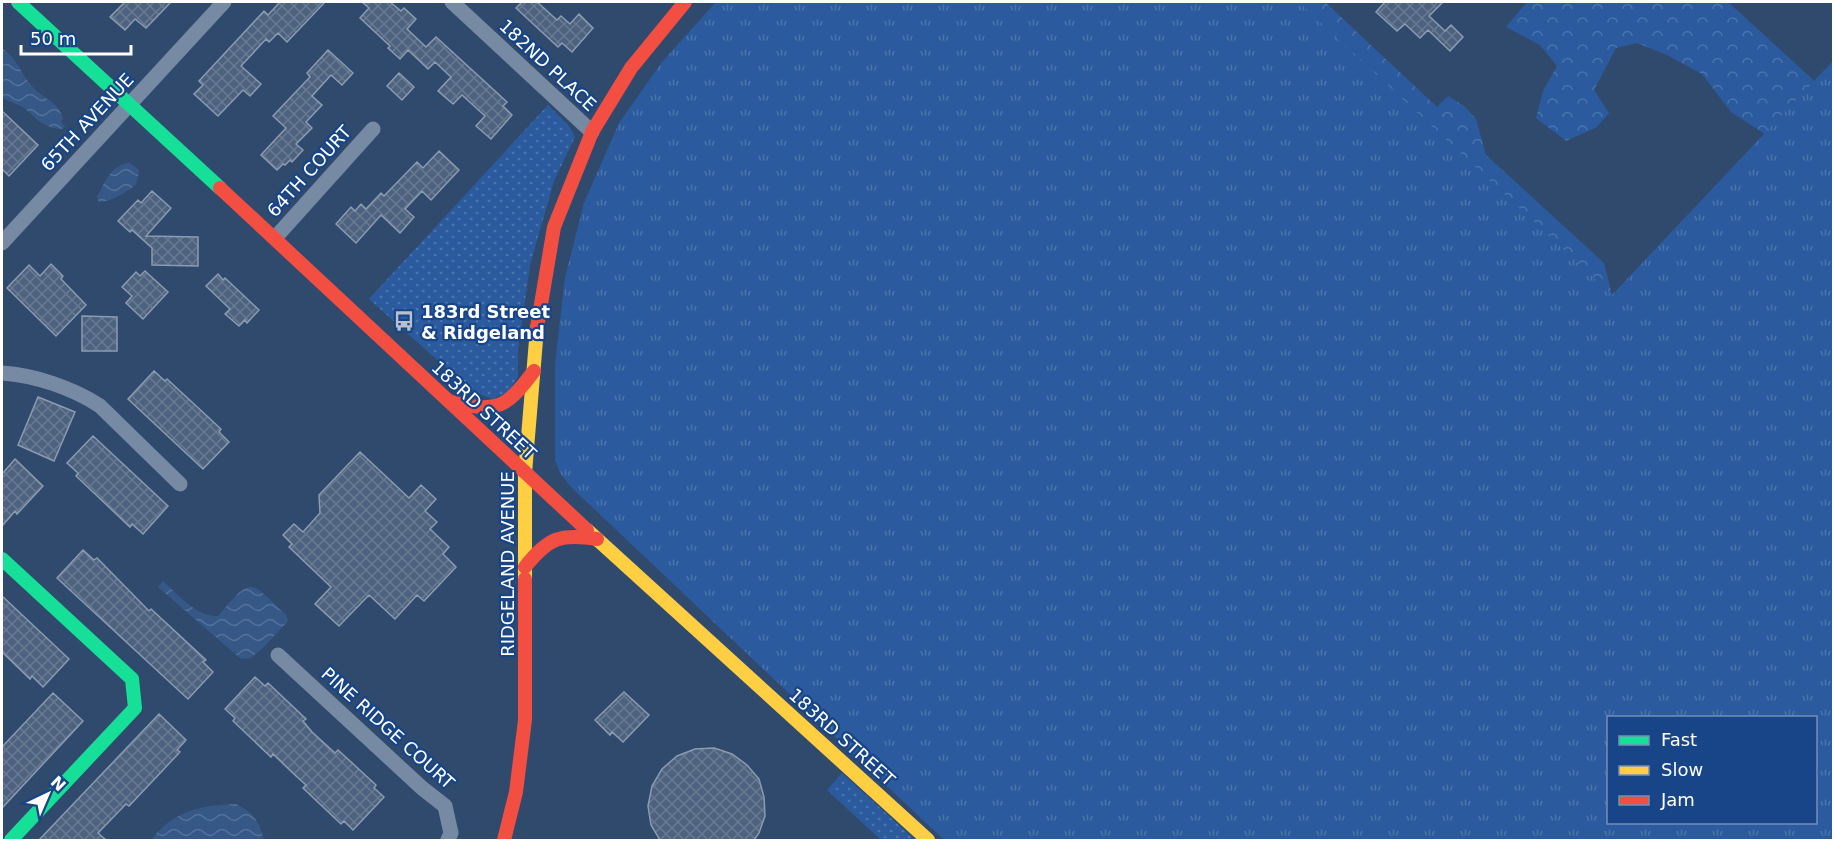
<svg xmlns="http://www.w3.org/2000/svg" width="1835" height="842" font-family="'DejaVu Sans',sans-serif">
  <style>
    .grass { fill: url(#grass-dots) }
    .forest { fill: url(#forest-crowns) }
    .park { fill: url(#park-tufts); fill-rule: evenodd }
    .water { fill: url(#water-waves) }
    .building { fill: url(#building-cross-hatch); stroke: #8b9bb1; stroke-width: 1.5 }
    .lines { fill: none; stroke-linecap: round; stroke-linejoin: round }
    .street { stroke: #778aa3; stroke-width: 15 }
    .fast { stroke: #16e098; stroke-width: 14 }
    .slow { stroke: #ffcf43; stroke-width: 14 }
    .jam { stroke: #f24e42; stroke-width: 14 }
    .labels { text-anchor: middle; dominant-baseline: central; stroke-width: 4.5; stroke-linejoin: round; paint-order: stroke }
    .street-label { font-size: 18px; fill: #fff; stroke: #174587 }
    .poi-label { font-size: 18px; font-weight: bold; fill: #fff; stroke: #174587; text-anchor: start }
  </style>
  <defs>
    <pattern id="grass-dots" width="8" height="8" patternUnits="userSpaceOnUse" patternTransform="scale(1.5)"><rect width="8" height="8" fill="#2b5b9e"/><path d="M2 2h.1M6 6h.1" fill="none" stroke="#4b74ad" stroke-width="1.8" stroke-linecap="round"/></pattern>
    <pattern id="forest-crowns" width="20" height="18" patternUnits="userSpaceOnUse" patternTransform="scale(1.5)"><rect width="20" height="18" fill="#2b5b9e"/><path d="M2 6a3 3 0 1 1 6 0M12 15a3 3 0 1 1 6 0" fill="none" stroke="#4b74ad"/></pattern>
    <pattern id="park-tufts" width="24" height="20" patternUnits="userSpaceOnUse" patternTransform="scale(1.5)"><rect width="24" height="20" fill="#2b5b9e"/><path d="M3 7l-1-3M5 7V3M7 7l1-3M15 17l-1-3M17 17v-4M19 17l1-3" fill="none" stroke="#4b74ad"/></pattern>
    <pattern id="water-waves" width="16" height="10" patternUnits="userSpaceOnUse" patternTransform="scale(1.5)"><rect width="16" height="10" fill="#365887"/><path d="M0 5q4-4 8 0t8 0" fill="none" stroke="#547199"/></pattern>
    <pattern id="building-cross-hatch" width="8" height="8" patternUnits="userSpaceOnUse" patternTransform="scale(1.5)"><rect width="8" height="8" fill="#4d627e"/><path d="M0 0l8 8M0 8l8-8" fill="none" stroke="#687a91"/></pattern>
  </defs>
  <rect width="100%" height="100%" fill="#304a6e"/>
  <path class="grass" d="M 548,105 L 569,126 L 575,137 L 554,181 L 530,265 L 518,350 L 518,377 L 508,392 L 492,399 L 472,391 L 369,299 Z
    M 842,773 L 915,840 L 881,840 L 827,790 Z"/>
  <path class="forest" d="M 1294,2 L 1325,2 L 1437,107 L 1448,96 L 1464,106 L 1476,119 L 1486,155 L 1604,263 L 1612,295 Z
    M 1527,2 L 1728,2 L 1821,87 L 1771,138 L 1731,112 L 1702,74 L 1667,55 L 1637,43 L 1616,48 L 1594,90 L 1609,113 L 1597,127 L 1566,141 L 1536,118 L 1543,91 L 1557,66 L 1540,45 L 1506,27 Z"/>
  <path class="park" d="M 716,2 L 1299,2 L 1612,295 L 1833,61 L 1833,840 L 944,840 L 571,487 L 560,473 L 555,460 L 555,364 L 565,278 L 584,203 L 619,123 L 662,62 ZM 1608,718 L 1816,718 L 1816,822 L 1608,822 Z"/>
  <path class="water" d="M 2,48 C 16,57 20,72 31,85 C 42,99 58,100 63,119 L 61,122 L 65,127 L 62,129 L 52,128 L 40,122 L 23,107 L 2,98 Z
    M 130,163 L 139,170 C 138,175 138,181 135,185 C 129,191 108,203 99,202 L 97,197 C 105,182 111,164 130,163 Z
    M 163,581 C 179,595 196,617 218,616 C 253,575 249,580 286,615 L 288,621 L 264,647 L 251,658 L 241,659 L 158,587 Z
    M 236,804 C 253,812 260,822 264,840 L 151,840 C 173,811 201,805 236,804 Z"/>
  <path class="building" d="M 125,2 L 171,2 L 146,28 L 135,19 L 125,30 L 110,17 Z
    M 280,2 L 325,2 L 287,42 L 278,33 L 269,42 L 266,39 L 241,66 L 261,84 L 250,96 L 243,90 L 218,116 L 194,94 L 203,85 L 199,81 L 264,11 L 268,15 Z
    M 362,2 L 390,2 L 401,11 L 404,8 L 416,19 L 407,29 L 426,47 L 436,37 L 507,102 L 503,106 L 512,115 L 491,139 L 476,126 L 485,116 L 462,95 L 453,104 L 438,91 L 451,77 L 435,62 L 428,69 L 408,50 L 400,59 L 388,48 L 390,46 L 360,18 L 369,8 Z
    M 522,2 L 537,2 L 557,20 L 561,16 L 570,24 L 579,14 L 593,28 L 572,52 L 562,43 L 558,47 L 516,8 Z
    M 1385,2 L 1443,2 L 1429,16 L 1445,31 L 1451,25 L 1463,37 L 1450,51 L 1428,30 L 1420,38 L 1405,24 L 1397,31 L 1376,12 Z
    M 328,50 L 353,73 L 342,85 L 331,75 L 312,96 L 322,105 L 306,122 L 312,128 L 296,144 L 303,150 L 292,162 L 290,160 L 285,165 L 283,164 L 277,170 L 261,155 L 286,128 L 273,116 L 310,77 L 307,73 Z
    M 399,73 L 414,87 L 402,100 L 387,86 Z
    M 2,111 L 38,145 L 9,176 L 2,169 Z
    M 439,151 L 459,170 L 431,200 L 422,191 L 405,209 L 414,217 L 400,233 L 381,215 L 356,243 L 336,224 L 351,207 L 355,211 L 361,204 L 366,209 L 381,193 L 384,196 L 417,162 L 423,168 Z
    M 152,191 L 171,208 L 146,236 L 198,237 L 198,266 L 152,265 L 152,248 L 132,230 L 130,232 L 118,221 L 138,200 L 141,203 Z
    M 51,264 L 63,276 L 61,279 L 86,305 L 56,336 L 7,288 L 29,265 L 40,276 Z
    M 145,271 L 168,292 L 143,319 L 126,303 L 132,296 L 122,287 L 136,272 L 140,276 Z
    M 218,274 L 223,280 L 225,278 L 259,310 L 247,323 L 245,320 L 239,326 L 225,314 L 230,309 L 206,286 Z
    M 82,316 L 117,317 L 117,351 L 82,351 Z
    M 154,371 L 165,381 L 167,379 L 221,429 L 219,432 L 229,442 L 203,469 L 128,399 Z
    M 38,397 L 75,412 L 54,461 L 18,445 Z
    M 93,436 L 168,506 L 143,534 L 132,524 L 130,527 L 76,476 L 78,473 L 67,463 Z
    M 360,452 L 409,498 L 421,485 L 436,499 L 425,511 L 437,522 L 430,529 L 449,547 L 443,554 L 456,567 L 424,601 L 417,595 L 395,619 L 369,595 L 339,626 L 315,604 L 331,587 L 289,547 L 292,544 L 283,535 L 294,524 L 303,532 L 320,513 L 319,495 Z
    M 15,459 L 43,486 L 17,514 L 15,511 L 2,526 L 2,474 Z
    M 83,550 L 94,560 L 97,558 L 149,611 L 151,609 L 206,660 L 203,662 L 213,672 L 188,699 L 57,578 Z
    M 2,596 L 69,659 L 43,687 L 32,676 L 30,679 L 2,652 Z
    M 255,677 L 265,686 L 268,683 L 306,719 L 303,721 L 312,732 L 335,753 L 338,750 L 376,785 L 374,788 L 384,797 L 353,830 L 344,821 L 341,824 L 303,788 L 306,785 L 296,776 L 273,754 L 271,757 L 233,721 L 235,718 L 225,709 Z
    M 624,692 L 649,715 L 623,742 L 612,732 L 610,735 L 595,720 Z
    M 53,693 L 83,721 L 2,808 L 2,747 Z
    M 159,714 L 186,740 L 177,750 L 180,752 L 129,806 L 126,804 L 98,833 L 106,840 L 39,840 Z
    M 714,748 L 732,754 L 747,765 L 759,779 L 764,797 L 765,816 L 759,833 L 754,840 L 660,840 L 651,825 L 648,806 L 652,786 L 662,769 L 677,756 L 695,749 Z"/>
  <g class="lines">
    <path class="street" d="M 452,2 L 592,132
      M 275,238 L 373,129
      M 2,243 L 224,2
      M 2,373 C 34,375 73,388 100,406 L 180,484
      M 278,655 L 422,788 L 445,806 L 451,833 L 448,840"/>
    <path class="fast" d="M 18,2 L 220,188
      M 2,559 L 132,679 L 135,708 L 11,840"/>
    <path class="slow" d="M 587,530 L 928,840
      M 525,579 L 525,473 L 537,328"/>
    <path class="jam" d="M 220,188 L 587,530
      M 537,328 L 554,227 L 592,132 L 631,68 L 685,2
      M 452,402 C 498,413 506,408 534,371
      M 525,567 C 548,538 560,533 597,539
      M 504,840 L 516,792 L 525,720 L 525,579"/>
  </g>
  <defs>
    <g id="bus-bare" transform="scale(1.62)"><path d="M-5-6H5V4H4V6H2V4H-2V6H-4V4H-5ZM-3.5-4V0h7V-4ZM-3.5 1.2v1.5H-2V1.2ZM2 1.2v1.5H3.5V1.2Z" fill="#b7c0cc" stroke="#174587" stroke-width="2.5" paint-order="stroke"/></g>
  </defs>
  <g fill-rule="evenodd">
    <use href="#bus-bare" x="404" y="321"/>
  </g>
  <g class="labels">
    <g class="street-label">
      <text transform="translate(548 65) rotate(43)">182ND PLACE</text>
      <text transform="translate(87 122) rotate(-47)">65TH AVENUE</text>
      <text transform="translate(309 171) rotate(-48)">64TH COURT</text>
      <text transform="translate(484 410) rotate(43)">183RD STREET</text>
      <text transform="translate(507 564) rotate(-90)">RIDGELAND AVENUE</text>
      <text transform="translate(388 728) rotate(42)">PINE RIDGE COURT</text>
      <text transform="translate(842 737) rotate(42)">183RD STREET</text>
    </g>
    <g class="poi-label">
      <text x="421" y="311">183rd Street<tspan x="421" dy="21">&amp; Ridgeland</tspan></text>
    </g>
  </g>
  <rect width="1835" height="842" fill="none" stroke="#ffffff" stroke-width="6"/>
  <rect x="1607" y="716" width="210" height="108" fill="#174587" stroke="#748fb7" stroke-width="1.5"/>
  <rect x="1619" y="736" width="30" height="9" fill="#16e098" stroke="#748fb7" stroke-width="1.5"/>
  <text x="1661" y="746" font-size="18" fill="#ffffff">Fast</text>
  <rect x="1619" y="766" width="30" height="9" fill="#ffcf43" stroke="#748fb7" stroke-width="1.5"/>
  <text x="1661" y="776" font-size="18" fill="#ffffff">Slow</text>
  <rect x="1619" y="796" width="30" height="9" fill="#f24e42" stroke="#748fb7" stroke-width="1.5"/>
  <text x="1661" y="806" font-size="18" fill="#ffffff">Jam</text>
  <g transform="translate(48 794) rotate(44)" stroke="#174587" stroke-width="4.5" paint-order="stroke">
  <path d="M0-4.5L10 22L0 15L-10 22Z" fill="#ffffff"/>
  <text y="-9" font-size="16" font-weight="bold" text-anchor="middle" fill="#ffffff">N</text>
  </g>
  <path d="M21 45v9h110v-9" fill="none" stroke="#ffffff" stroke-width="3"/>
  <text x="30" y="45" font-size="18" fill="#ffffff" stroke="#174587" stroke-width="4.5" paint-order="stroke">50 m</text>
</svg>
